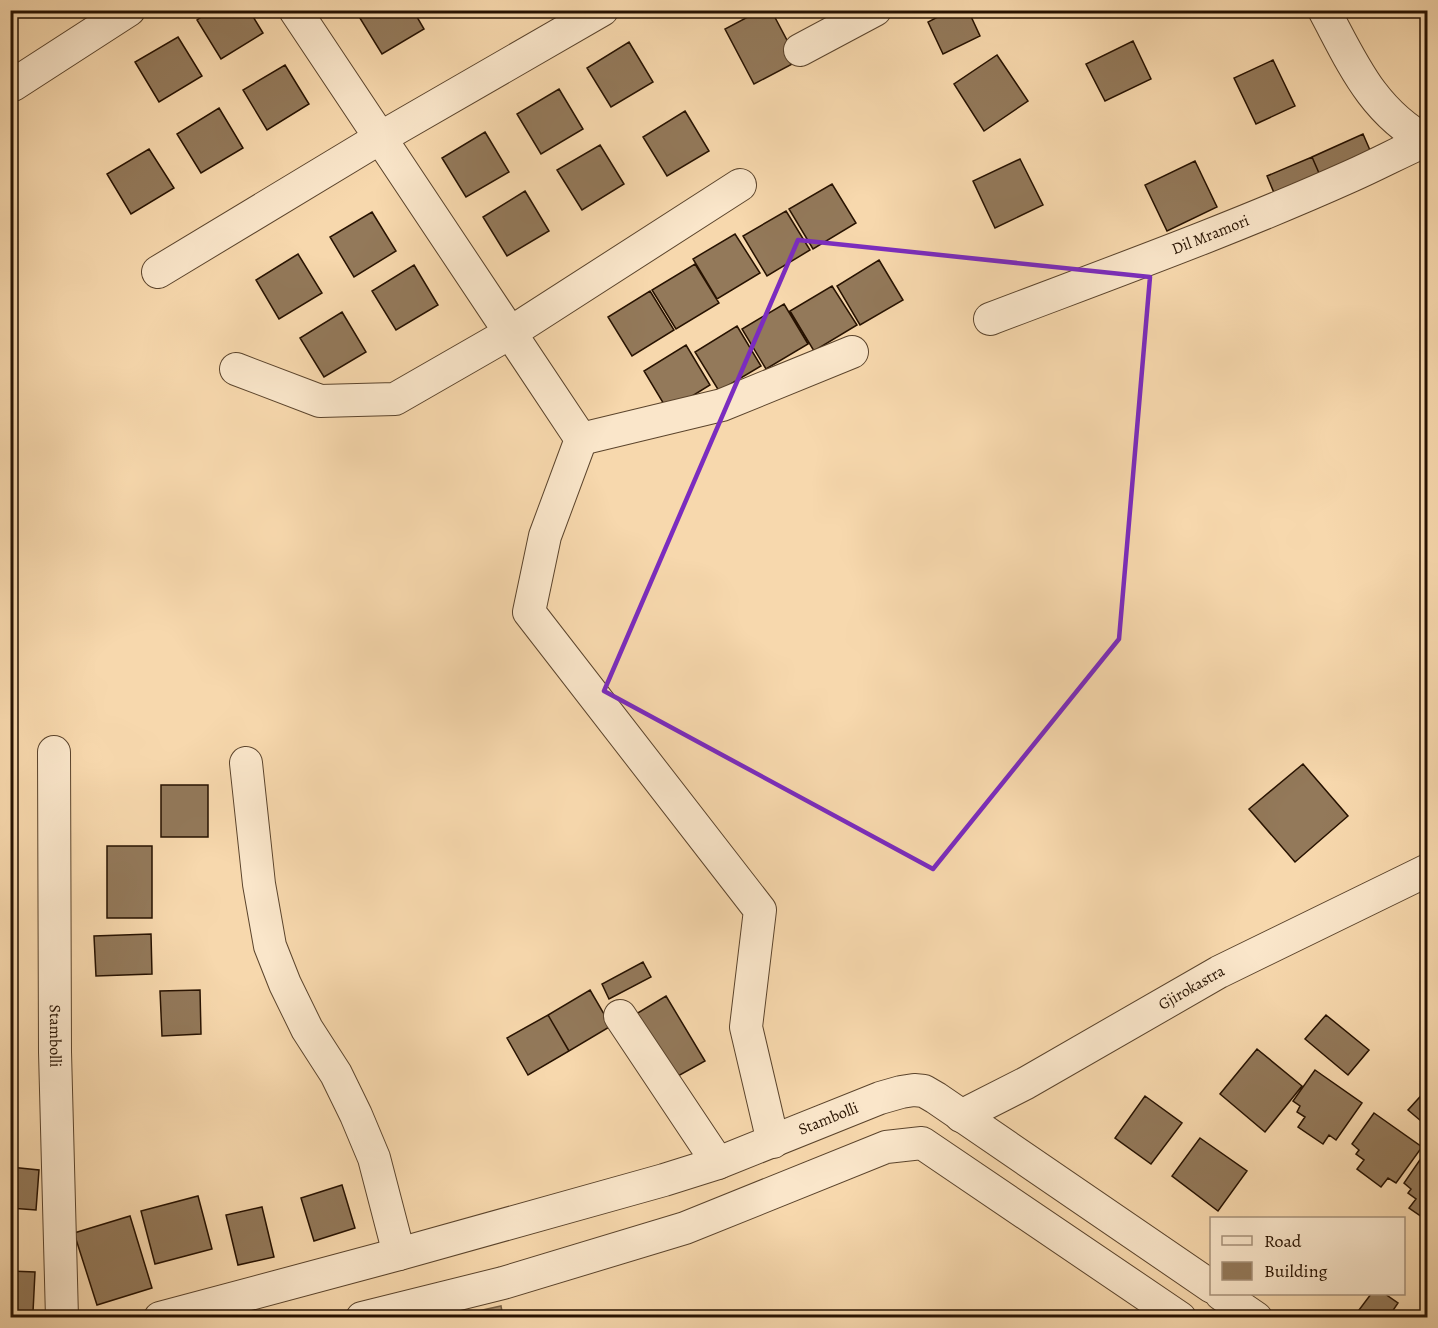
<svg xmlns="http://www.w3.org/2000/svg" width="1438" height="1328" font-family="Alegreya,serif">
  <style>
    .water { fill: #b09573; stroke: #796145; stroke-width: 1.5 }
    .building { fill: #93795a; stroke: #271201; stroke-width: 1.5 }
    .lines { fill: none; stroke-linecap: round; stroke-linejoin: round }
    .minor-casing { stroke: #5b442c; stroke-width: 34 }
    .minor { stroke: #fae6ca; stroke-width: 32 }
    .marked { fill: none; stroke: #7b2cbf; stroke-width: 4.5; stroke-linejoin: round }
    .labels { text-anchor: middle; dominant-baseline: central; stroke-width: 4.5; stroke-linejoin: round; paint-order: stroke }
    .street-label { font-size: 16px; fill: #271201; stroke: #fae6ca }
  </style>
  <rect width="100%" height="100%" fill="#f7d8ad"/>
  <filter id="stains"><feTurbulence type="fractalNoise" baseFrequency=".00333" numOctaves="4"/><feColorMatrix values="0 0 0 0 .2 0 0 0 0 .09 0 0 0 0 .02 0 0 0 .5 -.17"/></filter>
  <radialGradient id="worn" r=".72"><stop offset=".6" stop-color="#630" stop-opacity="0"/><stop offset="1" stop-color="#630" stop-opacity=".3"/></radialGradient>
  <path class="water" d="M 501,1306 L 503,1317 L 451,1317 Z"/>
  <path class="building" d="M 212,10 L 249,10 L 263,33 L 221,59 L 197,20 Z
    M 365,10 L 413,10 L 424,29 L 382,54 L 358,15 Z
    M 761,10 L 771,10 L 798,61 L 754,84 L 725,29 Z
    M 951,10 L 968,10 L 980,36 L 943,54 L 928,22 Z
    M 178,37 L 202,76 L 159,102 L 135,62 Z
    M 1133,41 L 1151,79 L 1105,101 L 1086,64 Z
    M 629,42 L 653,82 L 611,107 L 587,68 Z
    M 997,55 L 1028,101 L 984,131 L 954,84 Z
    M 1273,60 L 1295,106 L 1256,124 L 1234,78 Z
    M 285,65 L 309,104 L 267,130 L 243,90 Z
    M 559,89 L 583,129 L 541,154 L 517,114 Z
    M 219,108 L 243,148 L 201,173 L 177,134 Z
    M 685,111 L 709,151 L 667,176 L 643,137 Z
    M 485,132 L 509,172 L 466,197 L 442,158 Z
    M 1363,134 L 1373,157 L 1322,180 L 1312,157 Z
    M 600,145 L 624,184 L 582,210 L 557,170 Z
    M 149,149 L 174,188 L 131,214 L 107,174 Z
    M 1312,157 L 1322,180 L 1277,200 L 1267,176 Z
    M 1020,159 L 1043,205 L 995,228 L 973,181 Z
    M 1195,161 L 1217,207 L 1167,231 L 1145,185 Z
    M 832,184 L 856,223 L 813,249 L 789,209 Z
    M 525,191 L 549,231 L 507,256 L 483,217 Z
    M 786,211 L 810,250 L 767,276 L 743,236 Z
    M 372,212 L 396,251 L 354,277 L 330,237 Z
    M 735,234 L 760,273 L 717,299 L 693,259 Z
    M 298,254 L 322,293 L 279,319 L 256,280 Z
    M 879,260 L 903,300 L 860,325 L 837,286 Z
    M 695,264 L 719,303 L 676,329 L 652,290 Z
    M 414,265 L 438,305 L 396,330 L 372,291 Z
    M 832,286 L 857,325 L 814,351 L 790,311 Z
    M 650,291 L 674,330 L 632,356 L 608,317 Z
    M 784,304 L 808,344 L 766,369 L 742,329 Z
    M 342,312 L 366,352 L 324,377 L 300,338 Z
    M 737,326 L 761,366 L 719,391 L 695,352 Z
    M 686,345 L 710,385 L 668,411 L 644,371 Z
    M 1303,764 L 1348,816 L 1295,862 L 1249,809 Z
    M 161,785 L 208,785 L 208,837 L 161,837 Z
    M 107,846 L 152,846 L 152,918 L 107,918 Z
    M 151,934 L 152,974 L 96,976 L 94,936 Z
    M 643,962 L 651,977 L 609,999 L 602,984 Z
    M 200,990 L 201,1034 L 162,1036 L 160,991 Z
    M 590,990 L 611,1026 L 569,1051 L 548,1015 Z
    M 666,996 L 705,1061 L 669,1081 L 631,1017 Z
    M 548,1015 L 569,1051 L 528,1075 L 507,1038 Z
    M 1326,1015 L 1369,1050 L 1348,1075 L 1305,1039 Z
    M 1257,1049 L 1302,1086 L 1265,1132 L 1220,1094 Z
    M 1315,1070 L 1362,1103 L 1336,1140 L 1329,1135 L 1323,1144 L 1298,1127 L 1305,1117 L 1297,1112 L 1300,1106 L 1293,1101 Z
    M 1428,1088 L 1428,1127 L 1408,1110 Z
    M 1145,1096 L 1182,1123 L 1151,1164 L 1115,1138 Z
    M 1374,1113 L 1422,1147 L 1396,1183 L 1388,1178 L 1381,1187 L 1357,1169 L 1364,1160 L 1356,1154 L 1359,1150 L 1352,1144 Z
    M 1200,1138 L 1247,1171 L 1218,1211 L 1172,1176 Z
    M 1426,1151 L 1428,1152 L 1428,1221 L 1409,1208 L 1416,1199 L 1408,1193 L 1411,1189 L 1404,1183 Z
    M 10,1167 L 39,1170 L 36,1210 L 10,1208 Z
    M 342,1185 L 355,1228 L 314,1241 L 301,1198 Z
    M 198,1196 L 212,1249 L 155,1264 L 141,1211 Z
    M 262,1207 L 274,1257 L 238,1265 L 226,1215 Z
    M 130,1216 L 152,1288 L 97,1305 L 74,1233 Z
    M 10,1271 L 35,1272 L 33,1312 L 10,1312 Z
    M 1371,1294 L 1385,1294 L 1398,1303 L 1388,1318 L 1353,1318 Z
    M 1427,1309 L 1428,1318 L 1420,1318 Z"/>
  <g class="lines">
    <g class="minor-casing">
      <g id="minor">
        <path d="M 295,10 L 581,439 L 545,536 L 529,612 L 760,910 L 746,1027 L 773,1142"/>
        <path d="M 1324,10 C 1353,64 1372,111 1428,142"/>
        <path d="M 800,50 L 875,10"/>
        <path d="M 13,85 L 129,10"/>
        <path d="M 158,272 L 380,138 L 602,10"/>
        <path id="s1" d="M 990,319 C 1111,273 1233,229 1351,176 C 1376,165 1400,152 1425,141"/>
        <path d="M 236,369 L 320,401 L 395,399 L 510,333 L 740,185"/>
        <path d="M 581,439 L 722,405 L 852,352"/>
        <path id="s2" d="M 54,752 L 55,1052 L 62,1318"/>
        <path d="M 246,763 L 259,884 L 270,946 L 285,984 L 307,1029 L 336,1074 L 356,1115 L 374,1158 L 399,1254"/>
        <path d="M 620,1016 L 718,1163"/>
        <path id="s3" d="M 961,1116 L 1026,1083 L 1219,972 L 1428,870"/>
        <path d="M 1221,1294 L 1256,1318"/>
        <path id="s4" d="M 160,1318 L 399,1254 L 664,1180 L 718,1163 L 880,1098 L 901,1092 L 914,1090 L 924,1091 L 936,1098 L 1212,1287"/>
        <path d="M 362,1318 L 503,1283 L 685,1228 L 886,1147 L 922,1143 L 1180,1318"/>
      </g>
    </g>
    <use href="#minor" class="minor"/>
  </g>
  <path class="marked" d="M 798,240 L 1150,277 L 1119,639 L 933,869 L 604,691 Z"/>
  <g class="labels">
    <g class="street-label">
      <text stroke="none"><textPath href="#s1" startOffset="236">Dil Mramori</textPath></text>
      <text stroke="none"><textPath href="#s3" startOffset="264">Gjirokastra</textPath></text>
      <text stroke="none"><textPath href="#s2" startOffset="284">Stambolli</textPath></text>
      <text stroke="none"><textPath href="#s4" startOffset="698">Stambolli</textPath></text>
    </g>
  </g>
  <rect width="1438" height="1328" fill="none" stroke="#f7d8ad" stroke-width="36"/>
  <rect x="12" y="12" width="1414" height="1304" fill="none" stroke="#271201" stroke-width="3"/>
  <rect x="18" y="18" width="1402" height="1292" fill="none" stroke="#271201" stroke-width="1.5"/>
  <rect x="1210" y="1217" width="195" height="78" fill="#fae6ca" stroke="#a6917a" stroke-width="1.5"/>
  <rect x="1222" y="1236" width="30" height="9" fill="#fae6ca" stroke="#a6917a" stroke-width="1.5"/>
  <text x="1264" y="1247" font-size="18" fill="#271201">Road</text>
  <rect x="1222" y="1262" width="30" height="18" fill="#93795a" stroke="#a6917a" stroke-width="1.5"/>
  <text x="1264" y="1277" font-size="18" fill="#271201">Building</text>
  <rect width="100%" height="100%" filter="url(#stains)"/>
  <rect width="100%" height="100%" fill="url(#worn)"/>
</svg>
